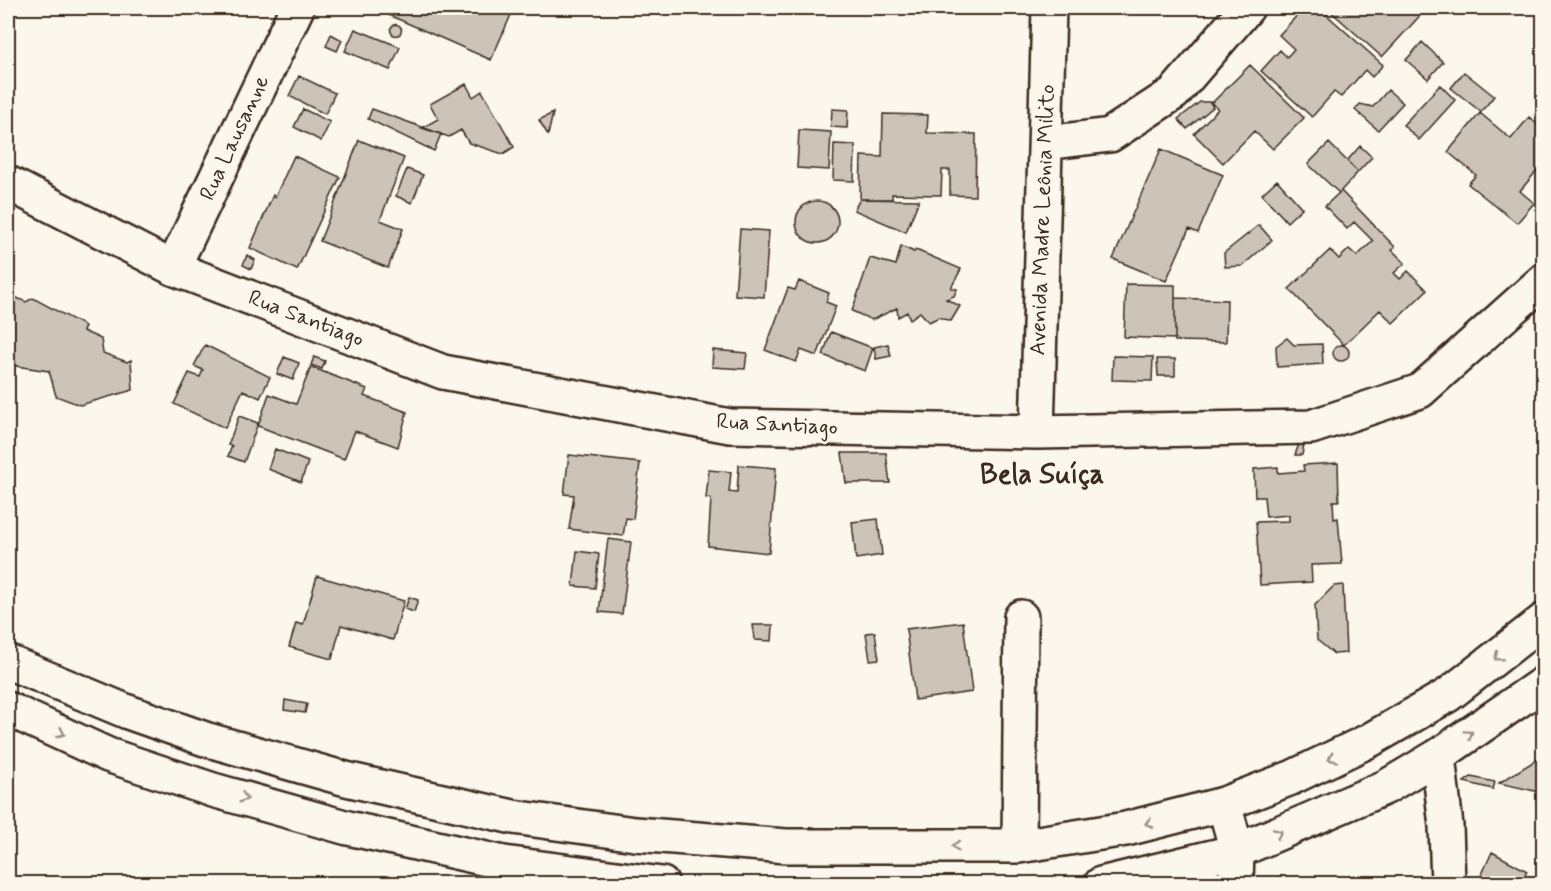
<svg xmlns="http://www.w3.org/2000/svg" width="1551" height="891" font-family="Mynerve,sans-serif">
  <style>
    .building { fill: #ccc4b9; stroke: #3b2a1e; stroke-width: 1.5 }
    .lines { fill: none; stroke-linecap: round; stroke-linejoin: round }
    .minor-casing { stroke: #3b2a1e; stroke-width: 38 }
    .minor { stroke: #fbf7ec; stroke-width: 33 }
    .oneway { stroke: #9b9085 }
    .labels { text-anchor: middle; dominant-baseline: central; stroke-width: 5; stroke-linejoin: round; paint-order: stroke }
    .street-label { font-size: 22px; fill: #3b2a1e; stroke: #fbf7ec }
    .district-label { font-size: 28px; font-weight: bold; fill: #3b2a1e; stroke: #fbf7ec }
  </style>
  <rect width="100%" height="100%" fill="#fbf7ec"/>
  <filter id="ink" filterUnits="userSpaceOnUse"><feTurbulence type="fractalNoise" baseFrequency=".0167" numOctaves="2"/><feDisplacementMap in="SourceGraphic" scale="12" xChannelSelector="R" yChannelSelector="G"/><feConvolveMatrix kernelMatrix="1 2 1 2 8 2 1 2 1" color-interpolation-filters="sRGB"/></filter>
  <g filter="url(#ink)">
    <path class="building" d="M 373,8 L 514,8 L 491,60 Z
      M 1304,8 L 1319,8 L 1383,65 L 1372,77 L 1365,70 L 1341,97 L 1334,92 L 1312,117 L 1261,71 L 1280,50 L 1287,57 L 1294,49 L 1279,35 Z
      M 1327,8 L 1427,8 L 1382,57 Z
      M390.5 30a5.5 5.5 0 1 1 11 0a5.5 5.5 0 1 1-11 0Z
      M 355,29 L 400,47 L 390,70 L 345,51 Z
      M 331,34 L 342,40 L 337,51 L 326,46 Z
      M 1422,42 L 1443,62 L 1428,79 L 1406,60 Z
      M 1250,65 L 1304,118 L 1273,149 L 1254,131 L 1223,163 L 1194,134 L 1218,109 L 1212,103 Z
      M 1464,72 L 1494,96 L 1481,112 L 1451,88 Z
      M 299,76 L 335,93 L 325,114 L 289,96 Z
      M 466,84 L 473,97 L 482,91 L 514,147 L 503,154 L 469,143 L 461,130 L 449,137 L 422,128 L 438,119 L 430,104 Z
      M 1440,85 L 1455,100 L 1419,140 L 1403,125 Z
      M 1388,90 L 1403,103 L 1378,130 L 1355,110 L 1360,104 L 1373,107 Z
      M 1200,102 L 1210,102 L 1213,107 L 1187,129 L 1178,119 Z
      M 303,109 L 330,122 L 321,141 L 294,127 Z
      M 372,109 L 441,134 L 434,151 L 368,119 Z
      M 832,109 L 848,110 L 847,128 L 831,127 Z
      M 553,113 L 548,135 L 539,120 Z
      M 1480,113 L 1511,139 L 1529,117 L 1544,129 L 1544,162 L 1520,191 L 1534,203 L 1517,223 L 1468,184 L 1476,175 L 1448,152 Z
      M 883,114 L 928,115 L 927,133 L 976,134 L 975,196 L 950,195 L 950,170 L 942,170 L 941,195 L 892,194 L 892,199 L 860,199 L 861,156 L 882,157 Z
      M 799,130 L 831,132 L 829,170 L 797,168 Z
      M 359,140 L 404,158 L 380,220 L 403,229 L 388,268 L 320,241 Z
      M 1329,143 L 1358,172 L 1339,193 L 1308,164 Z
      M 834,144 L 855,145 L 854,181 L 833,180 Z
      M 1360,146 L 1372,157 L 1358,172 L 1347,161 Z
      M 1161,149 L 1223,175 L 1198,233 L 1189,229 L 1166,281 L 1113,259 Z
      M 294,156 L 340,177 L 297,270 L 250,248 L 273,195 L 275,197 Z
      M 407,169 L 423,175 L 412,203 L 396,196 Z
      M 1277,180 L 1302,208 L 1287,222 L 1262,194 Z
      M 1341,191 L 1395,247 L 1392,250 L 1405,263 L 1394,273 L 1400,279 L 1408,271 L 1427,290 L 1393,323 L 1380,310 L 1344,345 L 1289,289 L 1330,250 L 1339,259 L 1349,249 L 1357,256 L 1373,241 L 1354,222 L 1347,229 L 1325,206 Z
      M 860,199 L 919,200 L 906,232 L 854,210 Z
      M796 222a21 21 0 1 1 42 0a21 21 0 1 1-42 0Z
      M 1259,225 L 1272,240 L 1242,266 L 1225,267 L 1224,253 Z
      M 740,229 L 769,231 L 764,297 L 735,295 Z
      M 901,246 L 914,252 L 916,250 L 961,269 L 951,288 L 957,289 L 954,296 L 946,299 L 960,306 L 951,321 L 939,317 L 929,322 L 920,312 L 910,319 L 907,312 L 898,317 L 897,308 L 872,320 L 852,311 L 870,258 L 896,265 Z
      M 247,255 L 255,260 L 251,269 L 243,265 Z
      M 799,281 L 829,293 L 826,302 L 836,306 L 817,356 L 801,350 L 796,362 L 765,350 L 788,288 L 795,290 Z
      M 1126,284 L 1175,285 L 1175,339 L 1124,337 Z
      M 8,294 L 26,302 L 33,298 L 85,326 L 83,331 L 101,339 L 103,353 L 127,362 L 131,360 L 133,390 L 80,405 L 56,396 L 49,371 L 16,366 L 13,354 L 8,351 Z
      M 1175,298 L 1227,300 L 1226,342 L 1175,341 Z
      M 831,332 L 873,348 L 865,371 L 823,355 Z
      M 1287,338 L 1294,345 L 1322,344 L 1323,364 L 1277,367 L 1276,346 Z
      M 888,344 L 891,356 L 876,359 L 874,347 Z
      M1333 353a8 8 0 1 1 16 0a8 8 0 1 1-16 0Z
      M 205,345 L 270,377 L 260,398 L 243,390 L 225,428 L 174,404 L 189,373 L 200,377 L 203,370 L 194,366 Z
      M 713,350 L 747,353 L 745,369 L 712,367 Z
      M 1113,356 L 1153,357 L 1152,381 L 1112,380 Z
      M 284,357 L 299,363 L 293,380 L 277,374 Z
      M 314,357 L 325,361 L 322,369 L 311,365 Z
      M 1157,359 L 1175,359 L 1175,376 L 1158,376 Z
      M 311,367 L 367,389 L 364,396 L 407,412 L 398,447 L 355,431 L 344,459 L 258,426 L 269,394 L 296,404 Z
      M 239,416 L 258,423 L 244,462 L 228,456 L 232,446 L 228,445 Z
      M 1299,444 L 1304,444 L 1302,455 L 1295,455 Z
      M 275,449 L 308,462 L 301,482 L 268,469 Z
      M 842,453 L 886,453 L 890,483 L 846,483 Z
      M 569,455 L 640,463 L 633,519 L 626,518 L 623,536 L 569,529 L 574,495 L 564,494 Z
      M 1338,463 L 1339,501 L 1333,501 L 1334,519 L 1338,518 L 1342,564 L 1311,565 L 1312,582 L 1260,585 L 1256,522 L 1289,521 L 1289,515 L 1266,517 L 1264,497 L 1255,497 L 1254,469 L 1278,467 L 1278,473 L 1304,471 L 1303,465 Z
      M 739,465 L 776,468 L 769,553 L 708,546 L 711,499 L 706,498 L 709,470 L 731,472 L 729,492 L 737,493 Z
      M 878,519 L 882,555 L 856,559 L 852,522 Z
      M 608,539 L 631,542 L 622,614 L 599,612 Z
      M 577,551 L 599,554 L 595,588 L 573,586 Z
      M 317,576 L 404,601 L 393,640 L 341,625 L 332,659 L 289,647 L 296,623 L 303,625 Z
      M 1343,585 L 1346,653 L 1334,654 L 1317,640 L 1315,605 L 1334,586 Z
      M 409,597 L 418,600 L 414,612 L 405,609 Z
      M 963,622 L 972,692 L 915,700 L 906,629 Z
      M 753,625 L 773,625 L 772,641 L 755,640 Z
      M 875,632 L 879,659 L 870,660 L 866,633 Z
      M 285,700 L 307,704 L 305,713 L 284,710 Z
      M 1541,757 L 1544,760 L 1544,793 L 1499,783 Z
      M 1471,777 L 1495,782 L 1493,789 L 1464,782 Z
      M 1492,852 L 1527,871 L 1519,884 L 1478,883 Z"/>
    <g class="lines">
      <g class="minor-casing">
        <path id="minor" d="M 1046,143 L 1110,135 L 1174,93 L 1247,8
          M 8,183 L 173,268 L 443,372 L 730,426 L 1037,432 L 1311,427 L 1420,391 L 1544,280
          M 173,268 L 297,8
          M 1037,432 L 1049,8
          M 8,662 L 128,712 L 205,739 L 346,779 L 513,817 L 635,834 L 786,846 L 1019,846 L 1126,829 L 1224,804 L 1291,778 L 1370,740 L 1448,695 L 1544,620
          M 8,709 L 108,755 L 213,790 L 348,828 L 504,863 L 662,884
          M 1438,756 L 1446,826 L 1448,884
          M 1224,804 L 1237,851 L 1236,884
          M 1019,846 L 1021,617
          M 1101,884 L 1237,851 L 1386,787 L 1438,756 L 1544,683"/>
      </g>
      <use href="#minor" class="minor"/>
    </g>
    <defs><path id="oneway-chevron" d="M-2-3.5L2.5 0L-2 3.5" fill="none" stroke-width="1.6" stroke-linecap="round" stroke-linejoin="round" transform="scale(1.5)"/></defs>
    <g class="oneway">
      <use href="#oneway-chevron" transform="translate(1498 657) rotate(141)"/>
      <use href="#oneway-chevron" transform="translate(61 733) rotate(25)"/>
      <use href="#oneway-chevron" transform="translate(1469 734) rotate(-34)"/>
      <use href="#oneway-chevron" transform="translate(1332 758) rotate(155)"/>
      <use href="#oneway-chevron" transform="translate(244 798) rotate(16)"/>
      <use href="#oneway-chevron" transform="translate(1149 823) rotate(165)"/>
      <use href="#oneway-chevron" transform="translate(1278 833) rotate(-23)"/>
      <use href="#oneway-chevron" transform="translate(956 846) rotate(180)"/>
    </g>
  </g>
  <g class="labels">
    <g class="street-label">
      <text transform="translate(235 138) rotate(-65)">Rua Lausanne</text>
      <text transform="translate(1043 220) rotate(-88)">Avenida Madre Leônia Milito</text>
      <text transform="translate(306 319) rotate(21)">Rua Santiago</text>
      <text transform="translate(777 425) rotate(3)">Rua Santiago</text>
    </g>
    <g class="district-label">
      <text x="1042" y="475">Bela Suíça</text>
    </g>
  </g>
  <rect width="1551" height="891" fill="none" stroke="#fbf7ec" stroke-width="30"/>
  <rect x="15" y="15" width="1521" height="861" fill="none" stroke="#3b2a1e" stroke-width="2" filter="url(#ink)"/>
</svg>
